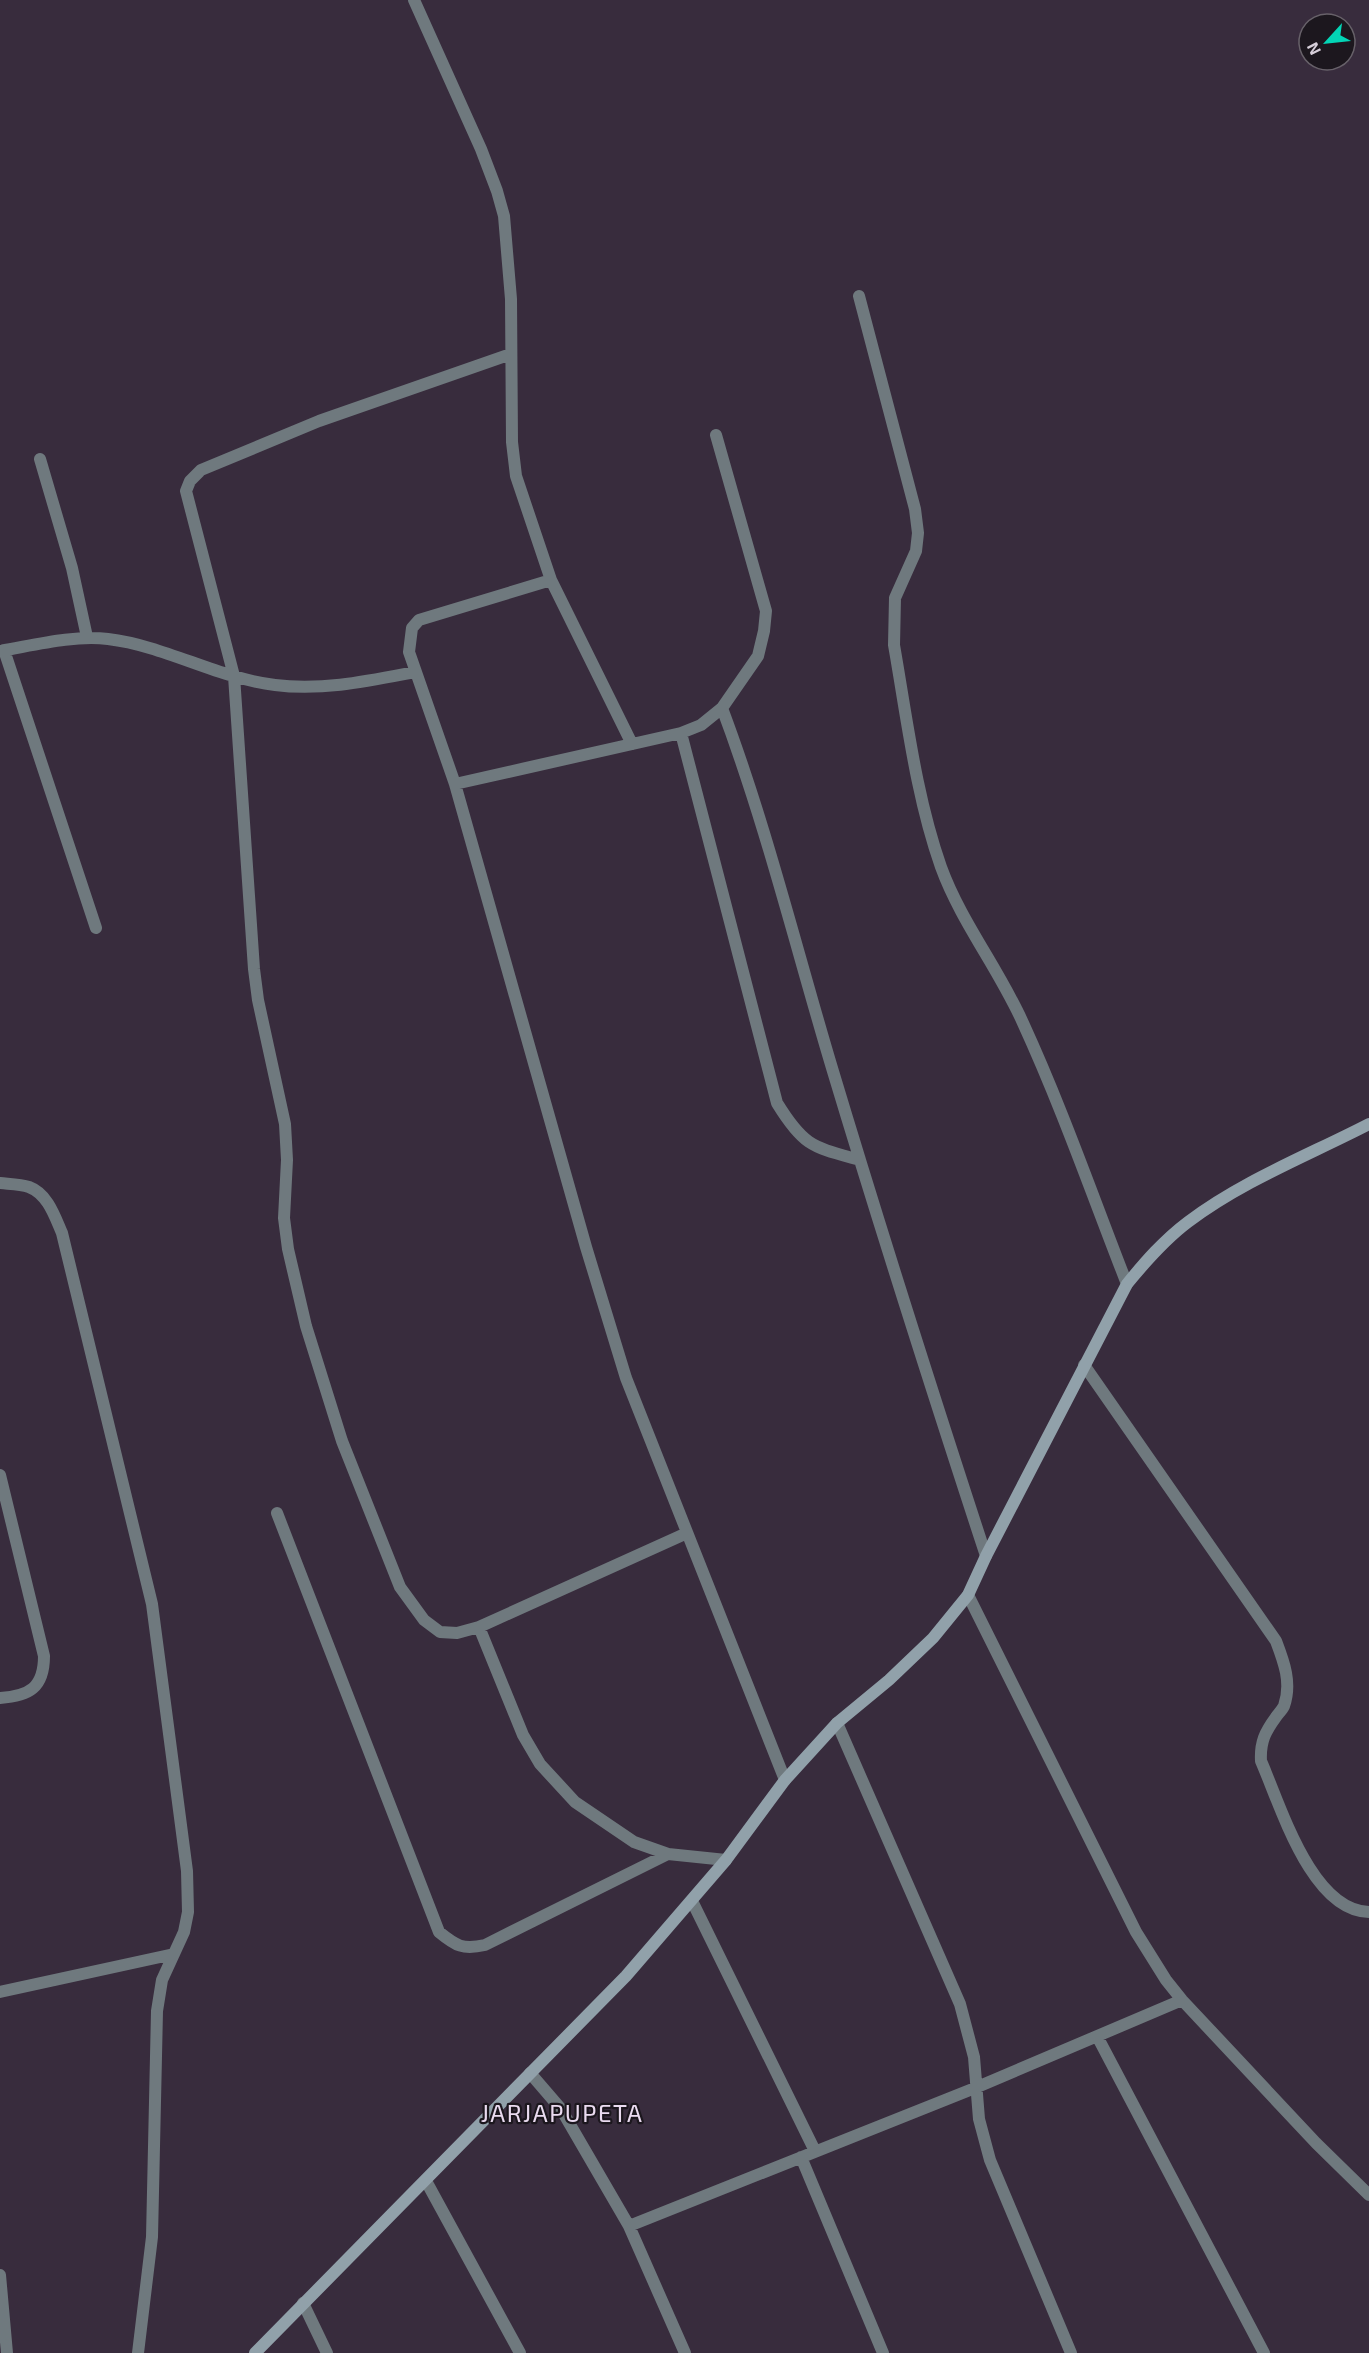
<svg xmlns="http://www.w3.org/2000/svg" width="1369" height="2353" font-family="'Exo 2',sans-serif">
  <style>
    .lines { fill: none; stroke-linecap: round; stroke-linejoin: round }
    .street { stroke: #6f797e; stroke-width: 12 }
    .secondary { stroke: #91a1aa; stroke-width: 12 }
    .labels { text-anchor: middle; dominant-baseline: central; stroke-width: 4.5; stroke-linejoin: round; paint-order: stroke }
    .quarter-label { font-size: 24px; letter-spacing: 1.5px; fill: #eadbf0; stroke: #1c171e }
  </style>
  <rect width="100%" height="100%" fill="#382c3d"/>
  <g class="lines">
    <path class="street" d="M 414,0 L 481,149 L 497,191 L 504,216 L 511,299 L 512,442 L 516,476 L 551,580 L 632,744
      M 859,296 L 915,509 L 918,533 L 916,551 L 895,598 L 894,645 C 907,719 916,796 941,867 C 961,922 999,969 1023,1023 C 1062,1108 1093,1197 1127,1284
      M 511,354 L 319,421 L 201,470 L 190,481 L 186,491 L 234,676 L 254,969 L 258,1000 L 285,1124 L 287,1160 L 284,1218 L 288,1249 L 306,1326 L 342,1441 L 400,1587 L 424,1620 L 440,1632 L 457,1633 L 479,1627 L 687,1533
      M 40,459 L 72,568 L 87,637
      M 551,580 L 419,620 L 412,628 L 409,652 L 455,784 L 586,1247 L 626,1378 L 785,1780
      M 4,650 L 96,928
      M 0,651 C 35,645 73,635 108,639 C 166,646 217,678 275,685 C 322,691 368,681 415,672
      M 722,708 C 766,825 796,948 832,1068 C 881,1231 933,1394 986,1556
      M 681,733 L 777,1103 C 804,1147 813,1147 860,1160
      M 455,784 L 681,733 L 701,725 L 722,708 L 758,656 L 764,631 L 766,611 L 716,435
      M 0,1183 C 9,1184 20,1184 29,1187 C 48,1194 55,1217 62,1233 L 152,1604 L 187,1871 L 188,1912 L 184,1932 L 162,1980 L 157,2011 L 152,2237 L 138,2353
      M 1084,1365 L 1276,1641 C 1284,1662 1292,1683 1284,1706 C 1282,1710 1278,1714 1276,1717 C 1265,1732 1260,1742 1261,1761 C 1280,1804 1311,1911 1369,1912
      M 0,1475 L 44,1656 C 44,1688 29,1696 0,1698
      M 277,1513 L 439,1932 C 456,1946 463,1950 485,1945 L 668,1854
      M 968,1595 L 1136,1932 L 1166,1980 L 1182,2000 L 1316,2143 L 1369,2195
      M 479,1627 L 523,1735 L 540,1764 L 575,1802 L 634,1842 L 668,1854 L 726,1860
      M 837,1723 L 960,2004 L 974,2057 L 979,2119 L 990,2160 L 1071,2353
      M 692,1901 L 815,2151
      M 0,1992 L 174,1954
      M 1097,2036 L 1264,2353
      M 530,2073 L 561,2109 L 629,2226 L 685,2353
      M 801,2157 L 883,2353
      M 426,2181 L 520,2353
      M 629,2226 L 975,2088 L 1182,2000
      M 0,2275 L 7,2353
      M 303,2303 L 327,2353"/>
    <path class="secondary" d="M 255,2353 L 626,1976 L 726,1860 L 785,1780 L 837,1723 L 889,1680 L 933,1638 L 968,1595 L 986,1556 L 1127,1284 C 1145,1262 1164,1240 1188,1222 C 1242,1181 1309,1155 1369,1124"/>
  </g>
  <g class="labels">
    <g class="quarter-label">
      <text x="562" y="2112">JARJAPUPETA</text>
    </g>
  </g>
  <g transform="translate(1327 42) rotate(243)"><circle r="28" fill="#1c171e" stroke="#676169" stroke-width="1.5"/>
  <path d="M0-4.5L10 22L0 15L-10 22Z" fill="#03d5b6"/>
  <text y="-9" font-size="16" font-weight="bold" text-anchor="middle" fill="#d7cfda">N</text>
  </g>
</svg>
